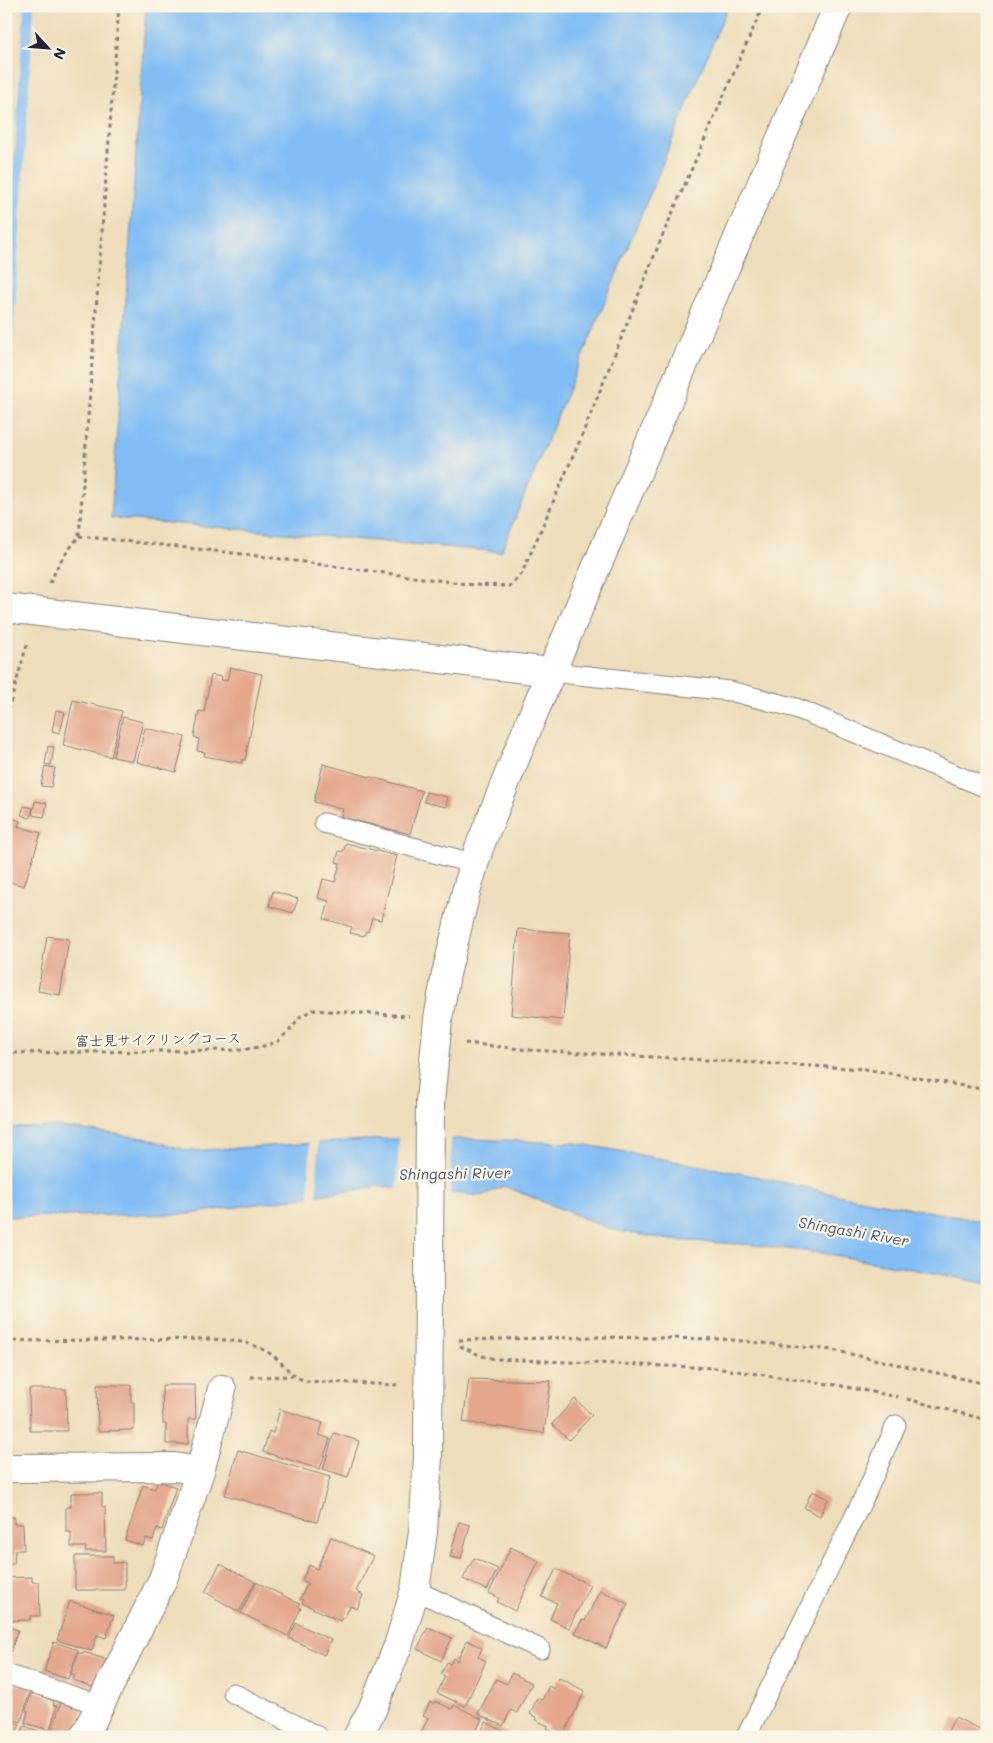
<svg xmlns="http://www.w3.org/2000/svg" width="993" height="1743" font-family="Mali,'Klee One',sans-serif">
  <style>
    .water { fill: #81bdf4; stroke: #527098 }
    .pier { fill: #edddba }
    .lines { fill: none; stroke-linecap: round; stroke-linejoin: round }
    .stream { stroke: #81bdf4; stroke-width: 10 }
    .building { fill: #e4a68d }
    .service-casing { stroke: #88807a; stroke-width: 21 }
    .minor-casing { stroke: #88807a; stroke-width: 30 }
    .tertiary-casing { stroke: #88807a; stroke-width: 30 }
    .path { stroke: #88807a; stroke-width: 3; stroke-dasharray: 4 4; stroke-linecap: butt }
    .service { stroke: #fff; stroke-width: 19 }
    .minor { stroke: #fff; stroke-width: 28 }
    .tertiary { stroke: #fff; stroke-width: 28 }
    .labels { text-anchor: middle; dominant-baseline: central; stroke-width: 4.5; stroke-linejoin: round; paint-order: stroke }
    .street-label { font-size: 14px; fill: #22223b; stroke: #fcf5e5 }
    .water-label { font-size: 15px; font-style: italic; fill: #43587c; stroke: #fcf5e5 }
  </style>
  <rect width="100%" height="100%" fill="#fcf5e5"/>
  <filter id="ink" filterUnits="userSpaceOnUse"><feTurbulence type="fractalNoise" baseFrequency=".02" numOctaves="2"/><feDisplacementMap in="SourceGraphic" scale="10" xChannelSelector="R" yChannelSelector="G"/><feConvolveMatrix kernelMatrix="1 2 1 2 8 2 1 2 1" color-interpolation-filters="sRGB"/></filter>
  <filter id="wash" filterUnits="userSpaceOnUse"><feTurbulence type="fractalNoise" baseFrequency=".0096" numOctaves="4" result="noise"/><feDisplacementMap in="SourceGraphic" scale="20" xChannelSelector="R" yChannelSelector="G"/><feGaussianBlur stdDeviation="1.12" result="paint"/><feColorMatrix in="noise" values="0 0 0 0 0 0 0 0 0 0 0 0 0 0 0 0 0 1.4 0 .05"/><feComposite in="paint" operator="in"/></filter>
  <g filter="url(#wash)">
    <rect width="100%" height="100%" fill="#edddba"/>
    <path class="water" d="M 146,6 L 728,6 L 501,552 L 111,518 Z
      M 60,1127 L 145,1138 L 189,1151 L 380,1139 L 472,1139 L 576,1143 L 750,1175 L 843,1196 L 987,1222 L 987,1284 L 939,1274 L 828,1254 L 756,1245 L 671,1240 L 613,1230 L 504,1186 L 481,1196 L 380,1186 L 189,1214 L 6,1217 L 6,1128 Z"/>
    <path class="pier" d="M 399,1136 L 451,1137 L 450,1195 L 397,1190 Z
      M 318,1140 L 317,1197 L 309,1198 L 310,1141 Z"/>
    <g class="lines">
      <path class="stream" d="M 6,369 L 29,6"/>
    </g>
    <g id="blocks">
      <path class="building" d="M 230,667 L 262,674 L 245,760 L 242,760 L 242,763 L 204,756 L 205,752 L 197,751 L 199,739 L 194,737 L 199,711 L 204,712 L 211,675 L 222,677 L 221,680 L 227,681 Z
        M 73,700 L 122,711 L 111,757 L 63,745 Z
        M 56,710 L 65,712 L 60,733 L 52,731 Z
        M 123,717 L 143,722 L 133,761 L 113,757 Z
        M 145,728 L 185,737 L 176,772 L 137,762 Z
        M 48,746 L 54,747 L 51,765 L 45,764 Z
        M 323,764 L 422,791 L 410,834 L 341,817 L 343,809 L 314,802 Z
        M 45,766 L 55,768 L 51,787 L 41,786 Z
        M 426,792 L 448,797 L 446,807 L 424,802 Z
        M 35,801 L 47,803 L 44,817 L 32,815 Z
        M 24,806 L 33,808 L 30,818 L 21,815 Z
        M 6,816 L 20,821 L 18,826 L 41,833 L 24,886 L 6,881 Z
        M 346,843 L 397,856 L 381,920 L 372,918 L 368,932 L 366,931 L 364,936 L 350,933 L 352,927 L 324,919 L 329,901 L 318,898 L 323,879 L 335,882 L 340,863 L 336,862 L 339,851 L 343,852 Z
        M 273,891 L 298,899 L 293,913 L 269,906 Z
        M 518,929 L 570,933 L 563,1020 L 511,1015 Z
        M 47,936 L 69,939 L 60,995 L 38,991 Z
        M 469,1379 L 551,1381 L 544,1433 L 463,1422 Z
        M 97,1385 L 131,1385 L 131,1402 L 134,1402 L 134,1430 L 98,1431 Z
        M 162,1385 L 195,1385 L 196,1419 L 188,1419 L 188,1444 L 166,1444 L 166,1424 L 163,1424 Z
        M 29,1389 L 66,1389 L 67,1431 L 30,1431 Z
        M 575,1399 L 592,1415 L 569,1440 L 552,1424 Z
        M 280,1409 L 323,1423 L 319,1435 L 330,1439 L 320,1469 L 263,1452 L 269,1431 L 273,1433 Z
        M 334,1433 L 359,1441 L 348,1477 L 323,1469 Z
        M 238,1450 L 330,1477 L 317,1522 L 225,1495 Z
        M 158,1481 L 176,1487 L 162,1530 L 157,1528 L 153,1540 L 146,1538 L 143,1546 L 125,1540 L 143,1485 L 155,1489 Z
        M 812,1491 L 828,1499 L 820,1516 L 804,1508 Z
        M 71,1493 L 102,1493 L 102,1507 L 105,1507 L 106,1551 L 85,1551 L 86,1547 L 71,1547 L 71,1532 L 66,1532 L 66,1507 L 71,1507 Z
        M 6,1517 L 14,1517 L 14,1524 L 23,1524 L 24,1550 L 15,1550 L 14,1564 L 6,1564 Z
        M 459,1522 L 470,1525 L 461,1559 L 450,1557 Z
        M 331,1537 L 373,1556 L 356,1591 L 363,1595 L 357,1609 L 350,1606 L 344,1619 L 342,1618 L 340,1621 L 302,1603 L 303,1600 L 300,1599 L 308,1583 L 302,1580 L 309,1565 L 317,1569 Z
        M 511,1547 L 539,1561 L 515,1611 L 497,1602 L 499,1598 L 489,1593 Z
        M 75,1556 L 113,1556 L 113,1563 L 125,1562 L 125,1590 L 75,1590 Z
        M 474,1558 L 498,1569 L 487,1590 L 463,1579 Z
        M 220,1564 L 255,1582 L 239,1612 L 205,1592 Z
        M 556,1569 L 590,1585 L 569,1628 L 550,1619 L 557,1603 L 542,1597 Z
        M 32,1577 L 32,1582 L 39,1582 L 40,1616 L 30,1616 L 30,1620 L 6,1621 L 6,1578 Z
        M 256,1582 L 300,1604 L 299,1607 L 301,1608 L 288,1636 L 241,1613 Z
        M 600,1590 L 628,1604 L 606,1648 L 575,1633 L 582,1620 L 585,1621 Z
        M 70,1601 L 114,1615 L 106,1638 L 97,1635 L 92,1651 L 57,1640 Z
        M 296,1623 L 331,1640 L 324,1655 L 289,1638 Z
        M 6,1626 L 18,1630 L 7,1663 L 6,1663 Z
        M 428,1627 L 452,1638 L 441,1661 L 417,1649 Z
        M 467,1640 L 482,1648 L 478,1657 L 486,1661 L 465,1706 L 437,1693 L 445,1676 L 441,1674 L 447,1662 L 450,1664 L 453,1658 L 457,1661 Z
        M 54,1642 L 78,1650 L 68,1679 L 44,1671 Z
        M 79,1652 L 82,1654 L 83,1652 L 108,1660 L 98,1689 L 73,1680 L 75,1675 L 71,1674 Z
        M 512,1673 L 532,1683 L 517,1713 L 511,1710 L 503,1726 L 478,1714 L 496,1679 L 507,1684 Z
        M 559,1678 L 585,1691 L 563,1736 L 547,1729 L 548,1726 L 536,1720 L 537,1718 L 530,1714 L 537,1698 L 542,1700 L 549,1686 L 554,1689 Z
        M 6,1682 L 31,1688 L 21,1722 L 6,1717 Z
        M 34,1691 L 47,1695 L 46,1698 L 54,1701 L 53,1705 L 57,1706 L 50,1730 L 25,1723 L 28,1711 L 26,1710 L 31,1694 L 33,1694 Z
        M 62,1699 L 84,1706 L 74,1737 L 64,1737 L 51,1733 Z
        M 435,1701 L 452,1709 L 454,1705 L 482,1719 L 473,1737 L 419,1737 L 428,1718 L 423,1716 L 430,1702 L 434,1704 Z
        M 955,1717 L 982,1730 L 979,1737 L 945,1737 Z
        M 6,1719 L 20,1724 L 15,1737 L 6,1737 Z
        M 486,1722 L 514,1737 L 479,1737 Z
        M 24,1726 L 45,1733 L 44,1737 L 20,1737 Z"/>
    </g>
  </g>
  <g filter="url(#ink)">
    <use href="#blocks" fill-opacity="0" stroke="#88807a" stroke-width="1"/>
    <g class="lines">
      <g class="service-casing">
        <path id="service" d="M 551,672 L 730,691 L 796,708 L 987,788
          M 324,823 L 475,864
          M 415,1590 L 540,1649
          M 6,1674 L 100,1705
          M 233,1693 L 319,1737
          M 746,1737 L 867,1491 L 896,1425"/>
      </g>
      <g class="minor-casing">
        <path id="minor" d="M 6,608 L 551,672
          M 6,1468 L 174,1467 L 200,1471
          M 84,1737 L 163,1579 L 200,1471 L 222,1389"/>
      </g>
      <g class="tertiary-casing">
        <path id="tertiary" d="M 357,1737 L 372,1710 L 398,1646 L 415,1590 L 423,1531 L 428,1457 L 430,1102 L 438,1019 L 446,974 L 466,892 L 479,848 L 534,712 L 838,6"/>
      </g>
      <path class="path" d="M 79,536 L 251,555 L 474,585 L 510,586 L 522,573 L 581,438 L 661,239 L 763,6
        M 50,583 L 59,563 L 79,536 L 119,6
        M 6,718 L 28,641
        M 465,1043 L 530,1050 L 865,1069 L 987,1090
        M 6,1053 L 241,1050 L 260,1047 L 277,1042 L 293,1027 L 301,1016 L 313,1010 L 409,1016
        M 459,1340 L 595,1337 L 722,1339 L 832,1350 L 987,1384
        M 6,1341 L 207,1339 C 233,1340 256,1341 277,1359 C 288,1369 291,1375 305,1381 L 397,1385
        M 460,1346 L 482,1356 L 495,1359 L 715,1368 L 836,1385 L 898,1397
        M 250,1377 L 293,1376
        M 907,1399 L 987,1420"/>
      <use href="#service" class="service"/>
      <use href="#minor" class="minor"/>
      <use href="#tertiary" class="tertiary"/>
    </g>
  </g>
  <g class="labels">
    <g class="street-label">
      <text transform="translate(158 1039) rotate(-1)">富士見サイクリングコース</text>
    </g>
    <g class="water-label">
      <text transform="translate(455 1173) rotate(-1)">Shingashi River</text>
      <text transform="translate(854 1231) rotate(10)">Shingashi River</text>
    </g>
  </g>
  <rect width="993" height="1743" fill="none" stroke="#fcf5e5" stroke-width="25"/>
  <g transform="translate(48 48) rotate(116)" stroke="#fcf5e5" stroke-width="4" paint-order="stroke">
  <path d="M0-4L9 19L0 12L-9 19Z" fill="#22223b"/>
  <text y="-8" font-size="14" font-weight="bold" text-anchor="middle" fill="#22223b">N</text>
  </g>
</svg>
